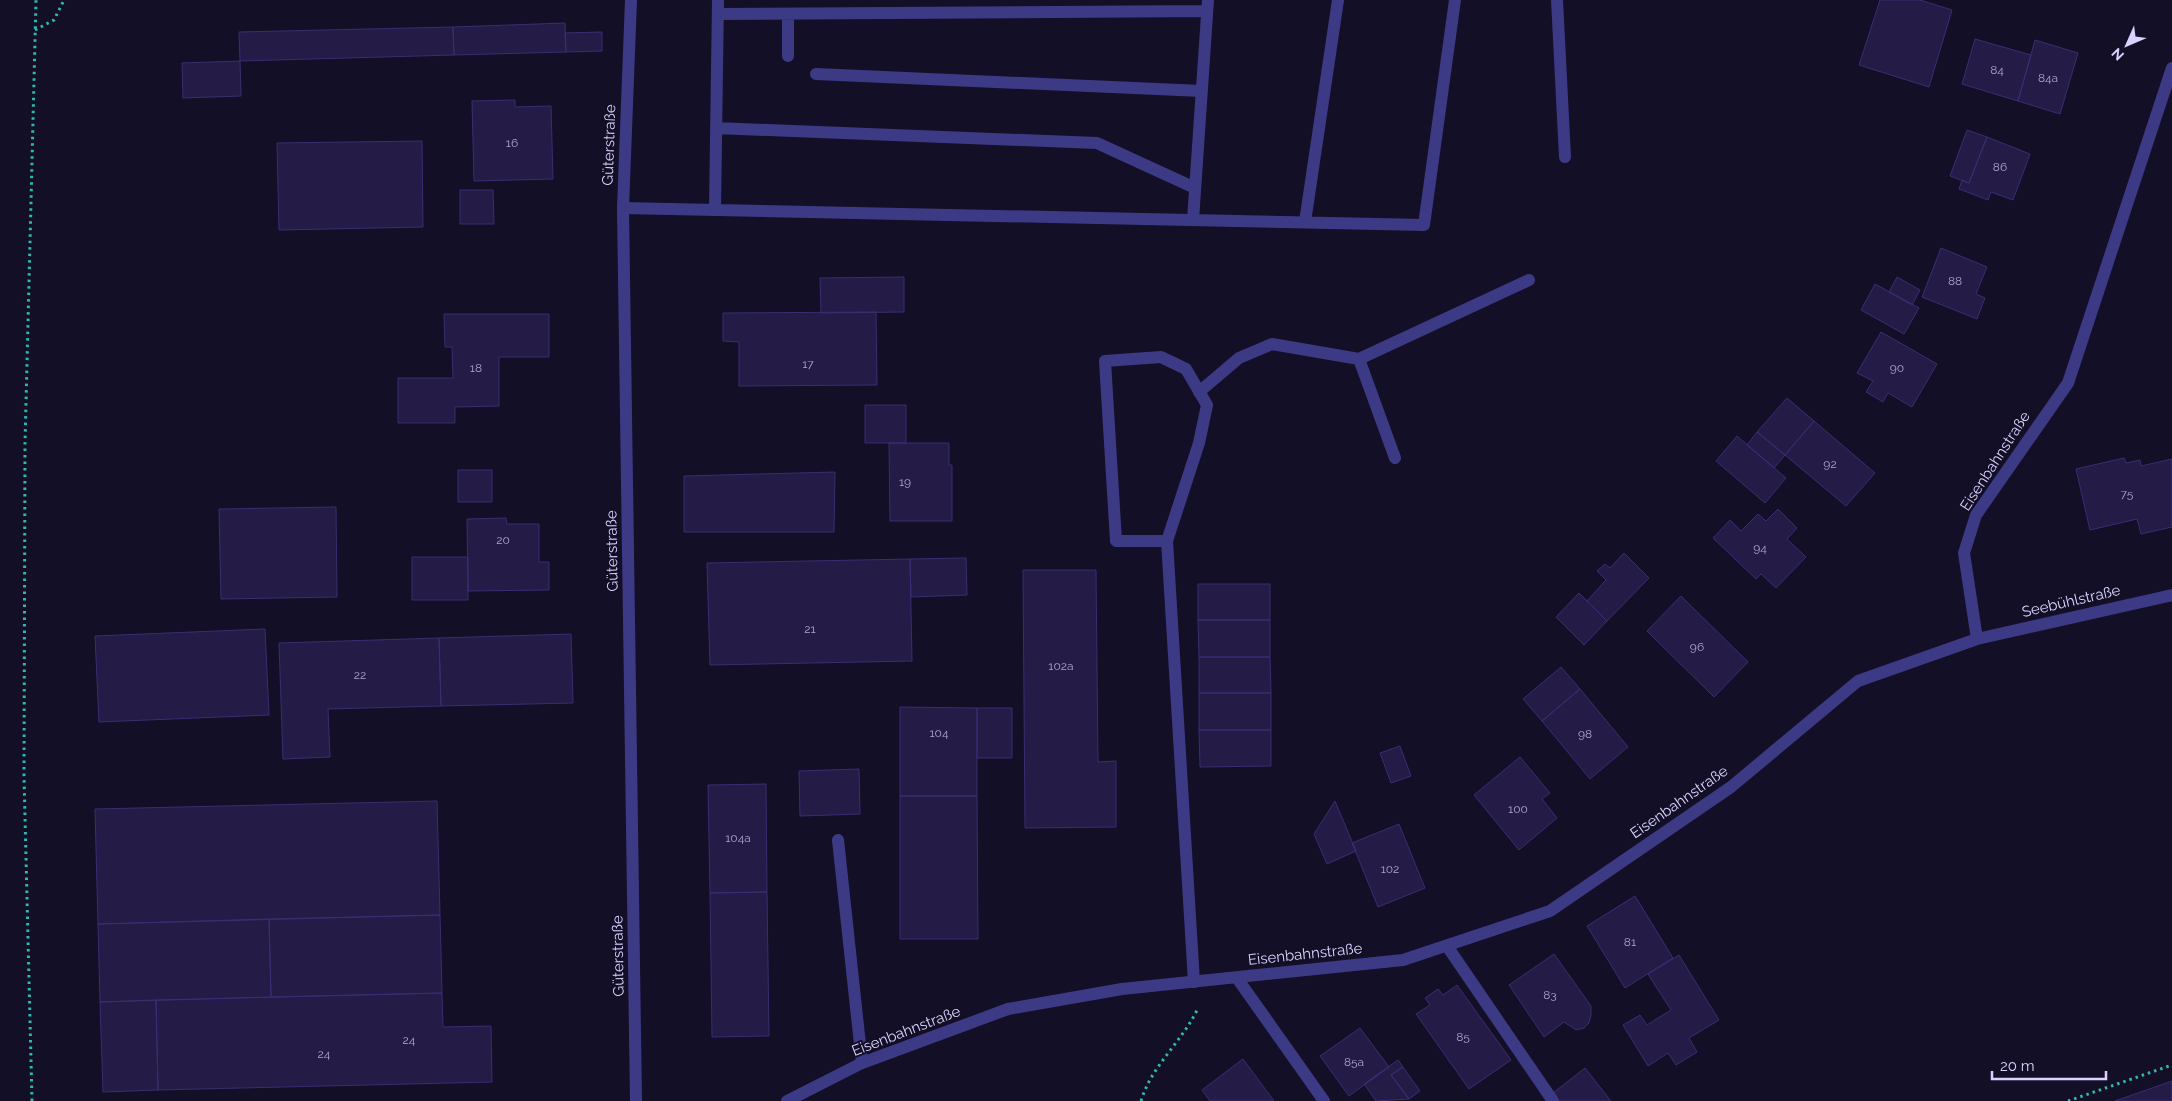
<svg xmlns="http://www.w3.org/2000/svg" width="2172" height="1101" font-family="Raleway,sans-serif">
  <style>
    .building { fill: #241b47; stroke: #3b2d73 }
    .lines { fill: none; stroke-linecap: round; stroke-linejoin: round }
    .path { stroke: #2fb8b0; stroke-width: 3; stroke-dasharray: 2.5 4; stroke-linecap: butt }
    .lane { stroke: #3d3a85; stroke-width: 12 }
    .street { stroke: #3d3a85; stroke-width: 12 }
    .labels { text-anchor: middle; dominant-baseline: central; stroke-width: 4; stroke-linejoin: round; paint-order: stroke }
    .number-label { font-size: 12px; fill: #aca6d1 }
    .street-label { font-size: 15px; fill: #d9d4ff; stroke: #130f26 }
  </style>
  <rect width="100%" height="100%" fill="#130f26"/>
  <path class="building" d="M 1880,0 L 1920,0 L 1952,10 L 1929,87 L 1859,65 Z
    M 565,23 L 566,52 L 454,55 L 453,27 Z
    M 453,27 L 454,55 L 240,61 L 239,32 Z
    M 602,32 L 602,51 L 566,52 L 565,33 Z
    M 1975,39 L 2031,55 L 2018,101 L 1962,84 Z
    M 2035,40 L 2078,53 L 2060,114 L 2018,101 Z
    M 240,61 L 241,96 L 183,98 L 182,63 Z
    M 515,100 L 515,107 L 551,106 L 553,179 L 474,181 L 472,101 Z
    M 1967,130 L 1987,137 L 1969,183 L 1950,176 Z
    M 1987,137 L 2030,154 L 2013,200 L 1991,192 L 1988,200 L 1959,189 L 1962,180 L 1969,183 Z
    M 422,141 L 423,227 L 279,230 L 277,143 Z
    M 460,190 L 493,190 L 494,224 L 460,224 Z
    M 1941,248 L 1987,267 L 1976,294 L 1985,298 L 1977,319 L 1922,297 Z
    M 904,277 L 904,312 L 821,313 L 820,278 Z
    M 1897,277 L 1920,290 L 1912,305 L 1889,292 Z
    M 1875,284 L 1919,308 L 1904,334 L 1861,310 Z
    M 876,312 L 877,385 L 739,386 L 739,342 L 723,341 L 723,313 Z
    M 444,314 L 549,314 L 549,357 L 499,357 L 499,406 L 455,407 L 455,423 L 398,423 L 398,378 L 453,378 L 452,347 L 445,347 Z
    M 1881,332 L 1937,364 L 1912,407 L 1888,393 L 1883,402 L 1866,392 L 1873,381 L 1857,373 Z
    M 1787,398 L 1814,421 L 1785,455 L 1757,432 Z
    M 865,405 L 906,405 L 906,443 L 865,443 Z
    M 1814,421 L 1875,473 L 1846,506 L 1785,455 Z
    M 1757,432 L 1785,455 L 1774,468 L 1747,445 Z
    M 1737,436 L 1786,478 L 1765,503 L 1716,461 Z
    M 889,443 L 949,443 L 949,465 L 952,465 L 952,521 L 890,521 Z
    M 2124,458 L 2126,463 L 2140,460 L 2141,466 L 2172,459 L 2172,527 L 2141,534 L 2137,519 L 2090,530 L 2076,469 Z
    M 458,470 L 492,470 L 492,502 L 458,502 Z
    M 835,472 L 834,532 L 684,532 L 684,476 Z
    M 336,507 L 337,597 L 221,599 L 219,509 Z
    M 1778,509 L 1797,528 L 1787,539 L 1806,557 L 1776,588 L 1761,574 L 1756,579 L 1713,538 L 1730,520 L 1741,531 L 1758,514 L 1766,521 Z
    M 506,518 L 507,524 L 539,524 L 539,562 L 549,562 L 549,590 L 468,591 L 467,519 Z
    M 1624,553 L 1649,578 L 1607,621 L 1587,601 L 1606,580 L 1597,571 L 1605,564 L 1610,568 Z
    M 412,557 L 468,557 L 468,600 L 412,600 Z
    M 966,558 L 967,595 L 911,597 L 910,559 Z
    M 910,559 L 912,661 L 710,665 L 707,563 Z
    M 1023,570 L 1096,570 L 1098,762 L 1116,761 L 1116,827 L 1025,828 Z
    M 1198,584 L 1270,584 L 1270,620 L 1198,620 Z
    M 1579,593 L 1607,621 L 1584,645 L 1556,617 Z
    M 1681,596 L 1748,662 L 1714,697 L 1647,631 Z
    M 1198,620 L 1270,620 L 1270,657 L 1199,657 Z
    M 265,629 L 269,715 L 99,722 L 95,636 Z
    M 571,634 L 573,703 L 441,706 L 439,638 Z
    M 439,638 L 441,706 L 328,709 L 330,757 L 283,759 L 279,643 Z
    M 1199,657 L 1270,657 L 1271,693 L 1199,693 Z
    M 1561,667 L 1580,689 L 1542,721 L 1523,699 Z
    M 1580,689 L 1628,747 L 1590,779 L 1542,721 Z
    M 1199,693 L 1271,693 L 1271,730 L 1199,730 Z
    M 900,707 L 977,708 L 977,796 L 900,796 Z
    M 977,708 L 1012,708 L 1012,758 L 977,758 Z
    M 1199,730 L 1271,730 L 1271,766 L 1200,767 Z
    M 1400,746 L 1411,776 L 1391,783 L 1380,753 Z
    M 1520,757 L 1550,793 L 1542,799 L 1557,818 L 1519,850 L 1474,795 Z
    M 859,769 L 860,814 L 800,816 L 799,771 Z
    M 766,784 L 767,892 L 710,893 L 708,785 Z
    M 900,796 L 977,796 L 978,939 L 900,939 Z
    M 437,801 L 440,915 L 98,924 L 95,809 Z
    M 1335,801 L 1356,851 L 1327,864 L 1314,834 Z
    M 1399,824 L 1425,888 L 1378,907 L 1352,843 Z
    M 767,892 L 769,1036 L 712,1037 L 710,893 Z
    M 1635,896 L 1673,958 L 1625,988 L 1587,926 Z
    M 440,915 L 442,993 L 271,997 L 269,919 Z
    M 269,919 L 271,997 L 100,1002 L 98,924 Z
    M 1554,954 L 1591,1006 L 1591,1015 L 1589,1023 L 1584,1028 L 1576,1030 L 1564,1022 L 1544,1037 L 1509,985 Z
    M 1679,955 L 1719,1020 L 1689,1038 L 1697,1052 L 1676,1065 L 1668,1053 L 1648,1066 L 1623,1025 L 1640,1015 L 1647,1025 L 1671,1010 L 1648,974 Z
    M 1457,985 L 1511,1060 L 1469,1089 L 1416,1014 L 1430,1005 L 1425,998 L 1438,989 L 1443,995 Z
    M 442,993 L 443,1027 L 491,1026 L 492,1082 L 158,1090 L 156,1000 Z
    M 156,1000 L 158,1090 L 103,1092 L 100,1002 Z
    M 1360,1028 L 1389,1067 L 1349,1096 L 1320,1056 Z
    M 1243,1059 L 1274,1101 L 1210,1101 L 1202,1090 Z
    M 1398,1060 L 1403,1067 L 1391,1075 L 1409,1099 L 1376,1101 L 1364,1084 Z
    M 1403,1067 L 1420,1091 L 1409,1099 L 1391,1075 Z
    M 1585,1068 L 1611,1101 L 1559,1101 L 1553,1093 Z
    M 2172,1081 L 2172,1101 L 2115,1101 Z"/>
  <g class="lines">
    <path class="path" d="M 35,30 L 54,20 L 64,0
      M 32,1101 L 24,776 L 25,444 L 36,0
      M 1141,1101 C 1151,1066 1183,1041 1198,1008
      M 2068,1101 L 2172,1065"/>
    <path class="lane" d="M 1557,0 L 1565,157
      M 718,14 L 1207,11
      M 788,56 L 788,14
      M 816,74 L 1202,91
      M 716,128 L 1097,143 L 1195,188
      M 623,208 L 1424,225 L 1455,0
      M 715,209 L 718,0
      M 1193,220 L 1208,0
      M 1305,222 L 1338,0
      M 1359,359 L 1395,458
      M 1199,392 L 1239,358 L 1272,344 L 1359,359 L 1529,280
      M 1167,541 L 1199,443 L 1207,405 L 1186,369 L 1161,357 L 1105,361 L 1116,541 L 1167,541 L 1194,982
      M 838,840 L 862,1063
      M 1447,946 L 1553,1101
      M 1237,978 L 1324,1101"/>
    <path class="street" d="M 631,0 L 623,208 L 636,1101
      M 1977,639 L 1964,553 L 1976,515 L 2068,383 L 2172,68
      M 787,1101 L 862,1063 L 1008,1009 L 1122,989 L 1403,960 L 1550,911 L 1731,787 L 1858,681 L 1977,639 L 2172,595"/>
  </g>
  <g class="labels">
    <g class="number-label">
      <text x="1997" y="70">84</text>
      <text x="2048" y="78">84a</text>
      <text x="512" y="143">16</text>
      <text x="2000" y="167">86</text>
      <text x="1955" y="281">88</text>
      <text x="808" y="364">17</text>
      <text x="476" y="368">18</text>
      <text x="1897" y="368">90</text>
      <text x="1830" y="464">92</text>
      <text x="905" y="482">19</text>
      <text x="2127" y="494">75</text>
      <text x="503" y="540">20</text>
      <text x="1760" y="548">94</text>
      <text x="810" y="629">21</text>
      <text x="1697" y="647">96</text>
      <text x="1061" y="666">102a</text>
      <text x="360" y="675">22</text>
      <text x="939" y="733">104</text>
      <text x="1585" y="734">98</text>
      <text x="1518" y="809">100</text>
      <text x="738" y="838">104a</text>
      <text x="1390" y="869">102</text>
      <text x="1630" y="942">81</text>
      <text x="1550" y="995">83</text>
      <text x="1463" y="1037">85</text>
      <text x="409" y="1040">24</text>
      <text x="324" y="1054">24</text>
      <text x="1354" y="1062">85a</text>
    </g>
    <g class="street-label">
      <text transform="translate(609 145) rotate(-88)">Güterstraße</text>
      <text transform="translate(1995 461) rotate(-57)">Eisenbahnstraße</text>
      <text transform="translate(612 551) rotate(-91)">Güterstraße</text>
      <text transform="translate(2071 601) rotate(-13)">Seebühlstraße</text>
      <text transform="translate(1679 802) rotate(-35)">Eisenbahnstraße</text>
      <text transform="translate(1305 954) rotate(-6)">Eisenbahnstraße</text>
      <text transform="translate(618 956) rotate(-91)">Güterstraße</text>
      <text transform="translate(906 1031) rotate(-21)">Eisenbahnstraße</text>
    </g>
  </g>
  <g transform="translate(2127 45) rotate(225)" stroke="#130f26" stroke-width="4" paint-order="stroke">
  <path d="M0-4L9 19L0 12L-9 19Z" fill="#d9d4ff"/>
  <text y="-8" font-size="14" font-weight="bold" text-anchor="middle" fill="#d9d4ff">N</text>
  </g>
  <path d="M1992 1071v8h114v-8" fill="none" stroke="#d9d4ff" stroke-width="2.5"/>
  <text x="2000" y="1071" font-size="15" fill="#d9d4ff" stroke="#130f26" stroke-width="4" paint-order="stroke">20 m</text>
</svg>
